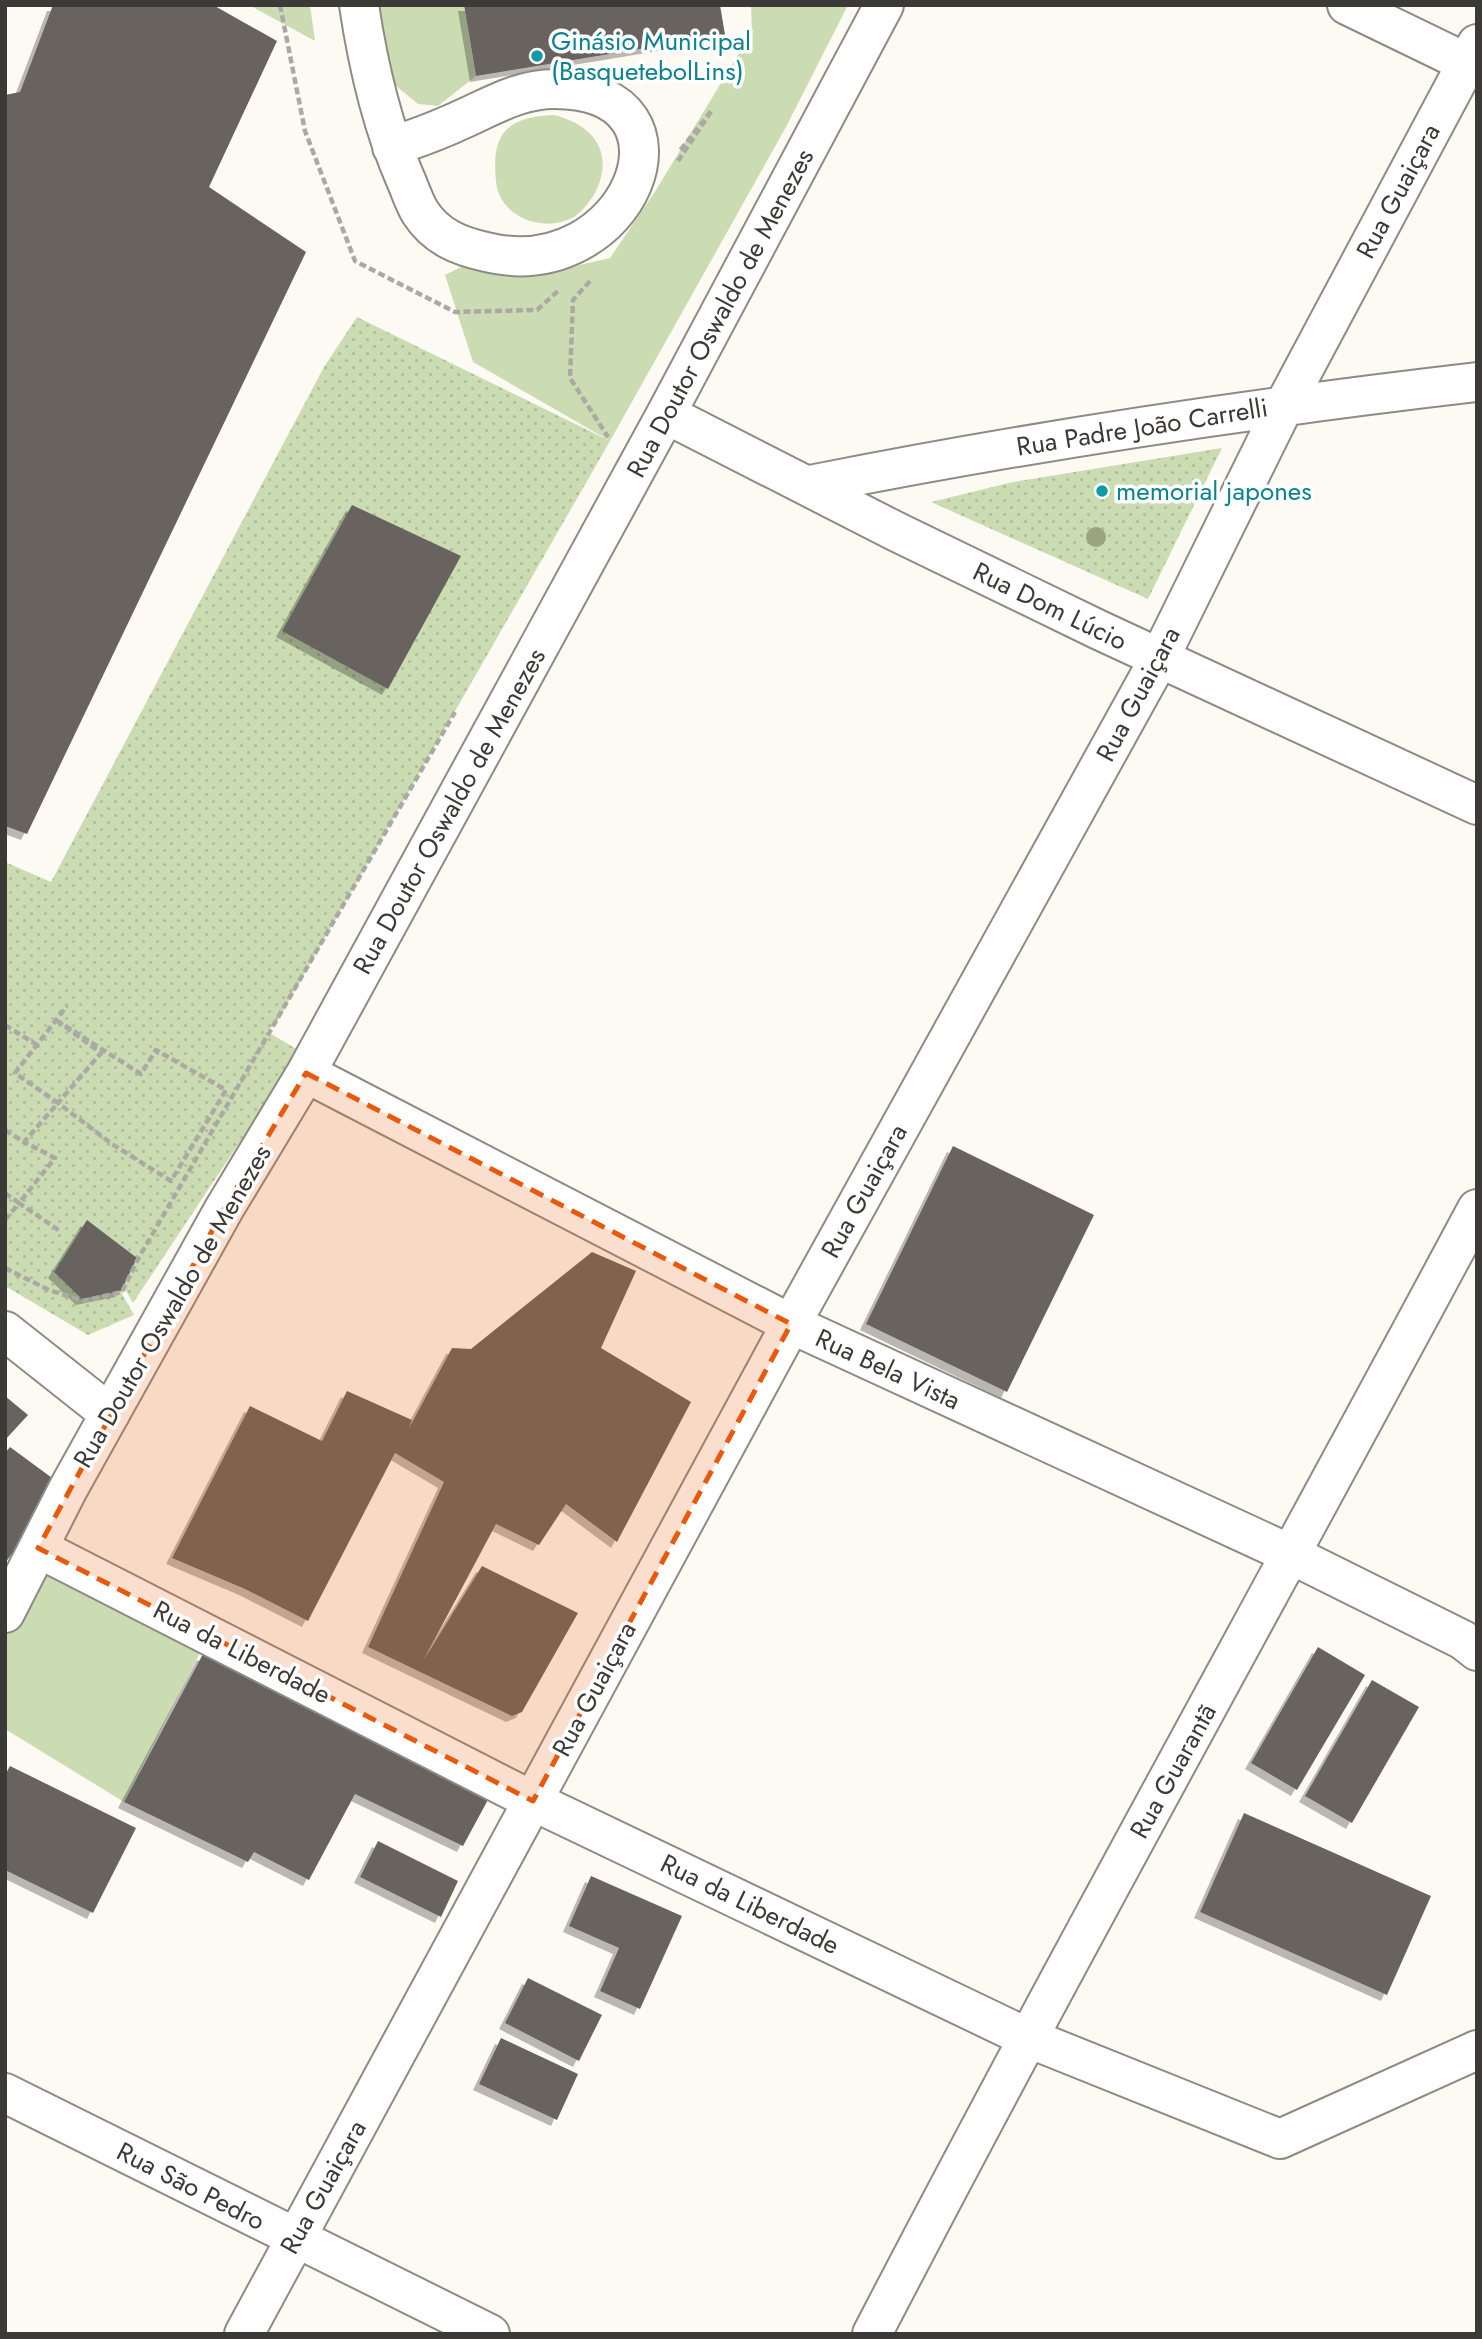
<svg xmlns="http://www.w3.org/2000/svg" width="1482" height="2339" font-family="Jost,sans-serif">
  <style>
    .green { fill: #cbdcb2 }
    .park { fill: url(#park-dots) }
    .building { fill: #696360; filter: url(#shadow) }
    .lines { fill: none; stroke-linecap: round; stroke-linejoin: round }
    .minor-casing { stroke: #8e8b85; stroke-width: 42 }
    .path { stroke: #aba9a4; stroke-width: 4.5; stroke-dasharray: 7 3.5; stroke-linecap: butt }
    .minor { stroke: #fff; stroke-width: 38 }
    .tree { fill: #9ba57d }
    .marked { fill: #e8590c; fill-opacity: 0.2; stroke: #e8590c; stroke-width: 5; stroke-dasharray: 14 9; stroke-linejoin: round }
    .culture-dot { fill: #0f9aa8; stroke: #fff; stroke-width: 2.5 }
    .labels { text-anchor: middle; dominant-baseline: central; stroke-width: 7; stroke-linejoin: round; paint-order: stroke }
    .culture-label { font-size: 26px; fill: #0d838f; stroke: #fff; text-anchor: start }
    .street-label { font-size: 26px; fill: #3b3a37; stroke: #fff }
  </style>
  <defs>
    <pattern id="park-dots" width="8" height="8" patternUnits="userSpaceOnUse" patternTransform="scale(1.75)"><rect width="8" height="8" fill="#cbdcb2"/><path d="M2 2h.1M6 6h.1" fill="none" stroke="#afbe9a" stroke-width="1.8" stroke-linecap="round"/></pattern>
    <filter id="shadow"><feDropShadow dx="-6" dy="6" stdDeviation="0" flood-color="#0004"/></filter>
  </defs>
  <rect width="100%" height="100%" fill="#fdfaf3"/>
  <path class="green" d="M 249,5 L 310,5 L 315,41 Z
    M 377,5 L 464,5 L 476,76 L 438,106 L 418,104 L 390,81 Z
    M 751,5 L 848,5 L 786,127 L 610,441 L 473,362 L 445,275 L 465,265 L 541,274 L 610,258 L 656,190 L 752,32 Z
    M 554,115 C 594,125 615,153 595,193 C 591,200 581,213 574,217 C 543,234 499,217 496,181 C 491,133 507,117 554,115 Z
    M 38,1548 L 203,1647 L 124,1802 L 5,1729 L 5,1612 Z"/>
  <path class="park" d="M 357,317 L 610,441 L 275,1025 L 266,1031 L 300,1051 L 133,1303 L 125,1289 L 122,1294 L 134,1315 L 88,1335 L 5,1286 L 5,862 L 51,882 L 324,367 Z
    M 1222,448 L 1148,599 L 931,502 L 1013,482 Z"/>
  <path class="building" d="M 53,5 L 213,5 L 277,41 L 209,187 L 306,252 L 27,834 L 5,826 L 5,95 L 20,92 Z
    M 464,5 L 720,5 L 725,35 L 476,76 Z
    M 352,505 L 461,556 L 388,689 L 282,631 Z
    M 953,1146 L 1094,1215 L 1007,1392 L 866,1324 Z
    M 87,1220 L 137,1258 L 121,1291 L 82,1299 L 54,1272 Z
    M 592,1252 L 636,1271 L 601,1348 L 691,1402 L 617,1542 L 566,1504 L 539,1545 L 496,1524 L 423,1661 L 482,1566 L 578,1613 L 522,1712 L 512,1716 L 368,1647 L 444,1482 L 395,1453 L 308,1621 L 245,1589 L 172,1558 L 250,1406 L 322,1441 L 347,1391 L 412,1420 L 409,1428 L 452,1348 L 471,1349 Z
    M 5,1396 L 28,1415 L 5,1440 Z
    M 10,1447 L 63,1486 L 5,1563 L 5,1453 Z
    M 1318,1647 L 1365,1675 L 1297,1790 L 1251,1763 Z
    M 203,1654 L 277,1685 L 490,1796 L 463,1846 L 355,1794 L 309,1880 L 254,1852 L 248,1862 L 124,1802 Z
    M 1372,1680 L 1419,1707 L 1352,1823 L 1305,1796 Z
    M 10,1766 L 136,1828 L 93,1913 L 5,1870 L 5,1775 Z
    M 1244,1813 L 1431,1896 L 1387,1995 L 1200,1912 Z
    M 378,1841 L 458,1881 L 441,1917 L 360,1877 Z
    M 591,1876 L 682,1916 L 640,2009 L 600,1991 L 619,1948 L 569,1926 Z
    M 528,1978 L 602,2015 L 579,2061 L 505,2023 Z
    M 501,2038 L 578,2074 L 557,2120 L 479,2084 Z"/>
  <g class="lines">
    <g class="minor-casing">
      <path id="minor" d="M 359,5 C 368,65 381,123 405,178 C 410,189 414,202 420,212 C 436,237 459,246 486,252 C 629,287 710,90 555,89 C 517,89 489,108 456,122 C 435,132 413,139 392,147
        M 1347,5 L 1477,68
        M 666,414 L 897,532 L 1099,630 L 1477,805
        M 810,485 C 1031,441 1253,408 1477,382
        M 306,1073 L 791,1324 L 1292,1555 L 1463,1640 L 1477,1651
        M 5,1331 L 110,1414
        M 38,1548 L 533,1801 L 1026,2037 L 1280,2139 L 1477,2050
        M 5,1613 L 68,1489 L 224,1209 L 306,1073 L 666,414 L 884,5
        M 5,2093 L 490,2334
        M 244,2334 L 791,1324 L 1159,659 L 1285,404 L 1477,44
        M 872,2334 C 1068,1956 1276,1585 1477,1209"/>
    </g>
    <path class="path" d="M 280,5 L 305,131 L 355,261 L 455,312 L 537,310 L 559,290
      M 678,161 L 712,110 L 679,152
      M 590,281 L 573,300 L 570,378 L 608,437
      M 56,1020 L 141,1074 L 156,1050 L 226,1090 L 171,1181 L 112,1144 L 58,1103 L 101,1053 Z
      M 5,1025 L 37,1045
      M 5,1130 L 24,1142 L 58,1103 L 15,1073 L 67,1006
      M 5,1193 L 19,1203 L 55,1158 L 24,1142
      M 5,1220 L 19,1203 L 60,1231
      M 5,1268 L 49,1290 L 83,1301 L 122,1292 L 138,1259 L 455,712"/>
    <use href="#minor" class="minor"/>
  </g>
  <circle class="tree" cx="1096" cy="537" r="10"/>
  <path class="marked" d="M 306,1073 L 791,1324 L 533,1801 L 38,1548 L 224,1209 Z"/>
  <g class="culture-dot">
    <circle cx="537" cy="56" r="7"/>
    <circle cx="1102" cy="491" r="7"/>
  </g>
  <g class="labels">
    <g class="culture-label">
      <text x="551" y="41">Ginásio Municipal<tspan x="551" dy="30">(BasquetebolLins)</tspan></text>
      <text x="1116" y="491">memorial japones</text>
    </g>
    <g class="street-label">
      <text transform="translate(1398 191) rotate(-62)">Rua Guaiçara</text>
      <text transform="translate(720 313) rotate(-62)">Rua Doutor Oswaldo de Menezes</text>
      <text transform="translate(1142 427) rotate(-9)">Rua Padre João Carrelli</text>
      <text transform="translate(1050 606) rotate(26)">Rua Dom Lúcio</text>
      <text transform="translate(1138 694) rotate(-62)">Rua Guaiçara</text>
      <text transform="translate(449 811) rotate(-61)">Rua Doutor Oswaldo de Menezes</text>
      <text transform="translate(864 1191) rotate(-61)">Rua Guaiçara</text>
      <text transform="translate(172 1306) rotate(-60)">Rua Doutor Oswaldo de Menezes</text>
      <text transform="translate(888 1369) rotate(25)">Rua Bela Vista</text>
      <text transform="translate(242 1652) rotate(27)">Rua da Liberdade</text>
      <text transform="translate(594 1689) rotate(-62)">Rua Guaiçara</text>
      <text transform="translate(1173 1771) rotate(-61)">Rua Guarantã</text>
      <text transform="translate(750 1904) rotate(26)">Rua da Liberdade</text>
      <text transform="translate(191 2186) rotate(27)">Rua São Pedro</text>
      <text transform="translate(323 2187) rotate(-61)">Rua Guaiçara</text>
    </g>
  </g>
  <rect width="1482" height="2339" fill="none" stroke="#3b3a37" stroke-width="14"/>
</svg>
